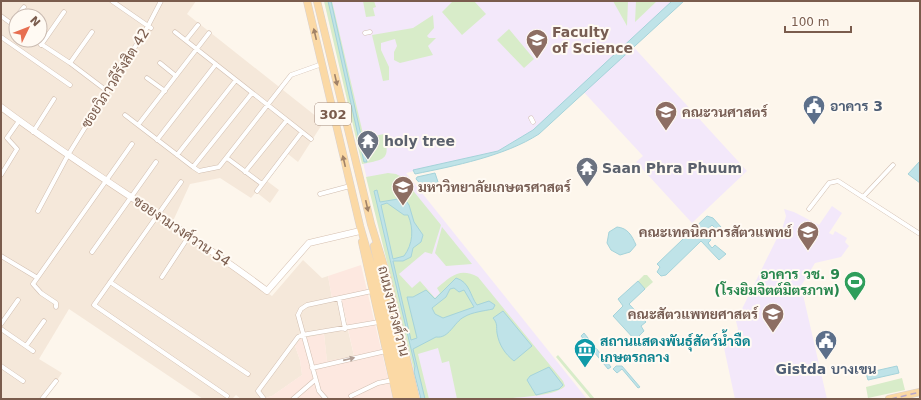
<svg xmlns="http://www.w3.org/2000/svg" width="921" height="400" font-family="'DejaVu Sans',Sarabun,sans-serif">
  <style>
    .residential { fill: #f5e8da; fill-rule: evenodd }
    .commercial { fill: #fde8e0 }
    .education { fill: #f3e8fa }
    .green { fill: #d8ecc9 }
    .water { fill: #bfe3e8; stroke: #a5d3da; fill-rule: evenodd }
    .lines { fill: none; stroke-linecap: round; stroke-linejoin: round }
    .street-casing { stroke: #d1beb0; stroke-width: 5 }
    .secondary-casing { stroke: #d6c0b0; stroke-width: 7 }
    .primary-casing { stroke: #dad1cd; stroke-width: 8 }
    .street { stroke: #fff; stroke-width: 4 }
    .secondary { stroke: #fff; stroke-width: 6 }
    .primary { stroke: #fbd9a5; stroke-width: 7 }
    .rail { stroke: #b9a8c9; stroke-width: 1.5; stroke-dasharray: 6 4; stroke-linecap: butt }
    .oneway { fill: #a18267 }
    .oneway2 { fill: #af9d94 }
    .labels { text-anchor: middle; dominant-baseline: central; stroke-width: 4; stroke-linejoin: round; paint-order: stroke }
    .shield { fill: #fffaf3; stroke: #a28b7f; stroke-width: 1 }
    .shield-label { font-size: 13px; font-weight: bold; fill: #7a5c4d }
    .education-label { font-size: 14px; font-weight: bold; fill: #785e54; stroke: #fffaf3; text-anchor: start }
    .street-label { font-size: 14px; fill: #7a5c4d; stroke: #fffaf3 }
    .service-label { font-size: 14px; font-weight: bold; fill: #4e5e75; stroke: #fffaf3; text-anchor: start }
    .worship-label { font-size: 14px; font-weight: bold; fill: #5b616d; stroke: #fffaf3; text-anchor: start }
    .leisure-label { font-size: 14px; font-weight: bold; fill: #27864d; stroke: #fffaf3; text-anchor: end }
    .culture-label { font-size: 14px; font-weight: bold; fill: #0d838f; stroke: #fffaf3; text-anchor: start }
  </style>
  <rect width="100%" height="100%" fill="#fdf6ec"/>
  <path class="residential" d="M 1,1 L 196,1 L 187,14 L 317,117 L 321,126 L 298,162 L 288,154 L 267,181 L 279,190 L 270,203 L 256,192 L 251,198 L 220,178 L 190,184 L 173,221 L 172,228 L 272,296 L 303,260 L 322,278 L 328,276 L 332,298 L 340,296 L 354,356 L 327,362 L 324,334 L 295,346 L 300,360 L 302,375 L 272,396 L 261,399 L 241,399 L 236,395 L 232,399 L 203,399 L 69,309 L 39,359 L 62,373 L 44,399 L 1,399 ZM 16,16 L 40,16 L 40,40 L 16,40 Z"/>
  <path class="commercial" d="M 361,265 L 393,399 L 261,399 L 272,396 L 302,375 L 300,360 L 295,346 L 300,339 L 324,334 L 327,361 L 354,356 L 341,297 L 332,298 L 328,276 Z"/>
  <path class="education" d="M 324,1 L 672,1 L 629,42 L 747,171 L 692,223 L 636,162 L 643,156 L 580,88 L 534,130 L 498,151 L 406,173 L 587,399 L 420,399 Z
    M 832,206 L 842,213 L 829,233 L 833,235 L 835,231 L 847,238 L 845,242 L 849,246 L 841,257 L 815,263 L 801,286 L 827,399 L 735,399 L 724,348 L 727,341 L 732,340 L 738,329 L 736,321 L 783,226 L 786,216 L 784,209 L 794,212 L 819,225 Z"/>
  <path class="green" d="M 324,1 L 332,1 L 364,138 L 384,134 C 390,159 387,159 362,164 Z
    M 363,1 L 374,1 L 376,7 L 373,8 L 375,16 L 366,17 Z
    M 453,1 L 474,1 L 486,14 L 462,35 L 442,12 Z
    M 613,1 L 628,1 L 627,26 Z
    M 636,1 L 657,1 L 635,22 Z
    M 433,15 L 434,28 L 427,36 L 429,38 L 436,38 L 428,46 L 433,55 L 400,63 L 394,60 L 394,52 L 397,46 L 395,39 L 381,43 L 381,50 L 389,67 L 389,80 L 383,81 L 372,35 L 413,28 Z
    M 509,29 L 534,59 L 524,68 L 497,40 Z
    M 388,173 L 396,174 L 402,177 L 441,225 L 432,254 L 425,252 L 399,274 L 412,288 L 420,281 L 435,298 L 440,293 L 437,288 C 451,276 460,267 478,277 L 563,381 L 565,386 C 553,400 479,399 457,399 L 449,361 L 442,363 L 438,348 L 418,354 L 429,399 L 421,399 L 366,177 Z
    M 442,227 L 472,264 L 446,266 L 435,253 Z
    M 644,275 L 647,275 L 653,282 L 645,289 L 638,281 Z
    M 558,355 L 595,399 L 591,399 L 556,357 Z
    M 902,378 L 905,390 L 868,398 L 866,387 Z"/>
  <path class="water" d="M 328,1 L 331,1 L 367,162 L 364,162 Z
    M 672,1 L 684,1 L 539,134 C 505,156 454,166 415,174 L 413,170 L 498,151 L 533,130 Z
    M 920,161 L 920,183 L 908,174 Z
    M 435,173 L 438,182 L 427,191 L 416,179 L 417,177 Z
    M 377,190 L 380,202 L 404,198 L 409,205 L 414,222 L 423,235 L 421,242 L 413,248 L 411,257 L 403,261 L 393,261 L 411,340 L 417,338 L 407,297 L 413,297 L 426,290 L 435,299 L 456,278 C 470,282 470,296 477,305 L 489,301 L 495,305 L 493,309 C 484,311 472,312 464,317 C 454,322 449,339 436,337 L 413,349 L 425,399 L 421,399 L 414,372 L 415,366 L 374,191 ZM 387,203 L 404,215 L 408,215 C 414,229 413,244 404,256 L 393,259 L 381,205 ZM 454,288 L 459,292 L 464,290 L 474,307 L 443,318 L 435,314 L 432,308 L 446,297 L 450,289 Z
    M 707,216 L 713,218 L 721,227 L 717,230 L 712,225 L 704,232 L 711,240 L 708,243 L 712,248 L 715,245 L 726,254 L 719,260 L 701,241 L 666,275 L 661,276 L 657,272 L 660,267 L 657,264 Z
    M 617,227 C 628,228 632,236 636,245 L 630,252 L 620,255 L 611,250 L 607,243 L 609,232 Z
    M 638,281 L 645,289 L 629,304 L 646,322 L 641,326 L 644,331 L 635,340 L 613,316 L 623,306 L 618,299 Z
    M 503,311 L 532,346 L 514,361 C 505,354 499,345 497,333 C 496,326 498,324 493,318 Z
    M 584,333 L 611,367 L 608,369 L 581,336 Z
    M 616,366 L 622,366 L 640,387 L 638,388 L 622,369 L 617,373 L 613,369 Z
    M 897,366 L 899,373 L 868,380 L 866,373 Z
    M 549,367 L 563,385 L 559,389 L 536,395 L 527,380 L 530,376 Z"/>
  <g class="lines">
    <g class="street-casing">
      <path id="street" d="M 112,1 L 151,28
        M 1,16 L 16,27
        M 17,16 L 24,7
        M 175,32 L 311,139
        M 365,33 L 370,32
        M 1,37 L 70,85
        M 35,40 L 70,63 L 107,91
        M 186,40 L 198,25
        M 41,45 L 64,12
        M 70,63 L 92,32
        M 160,63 L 176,76
        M 147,78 L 165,91
        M 125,115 L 193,167 L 199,171 L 219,167 L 291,75 L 322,64
        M 531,118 L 533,122
        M 138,125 L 209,33
        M 33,132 L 54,99
        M 157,140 L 216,64
        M 177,155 L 236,80
        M 227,158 L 262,184
        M 193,167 L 252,93
        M 245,172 L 287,120
        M 1,175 L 17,149 L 7,138 L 19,121
        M 181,182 L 94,305 L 227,396
        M 257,191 L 302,132
        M 320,194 L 350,186
        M 863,197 L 893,165
        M 809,209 L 829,183 L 838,181 L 920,234
        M 38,211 L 68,155 L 148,26 L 161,1
        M 92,252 L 156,162
        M 1,256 L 36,277
        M 162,277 L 189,236
        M 110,282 L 248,374
        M 339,299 L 345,329
        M 56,307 L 56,303 L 41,293 L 33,284 L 132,144
        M 1,324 L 18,300
        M 1,329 L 33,351
        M 26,346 L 44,321
        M 1,366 L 23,381
        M 312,368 L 386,351
        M 351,396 L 378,383 L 393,380
        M 42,399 L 56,381
        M 264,399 L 258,391 L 298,337 L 302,335 L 379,322
        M 293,399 L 315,380
        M 326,399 L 319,391 L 298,315 L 301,309 L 307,305 L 372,291"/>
    </g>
    <g class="secondary-casing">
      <path id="secondary" d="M 1,107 C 87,172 181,226 267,291 L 309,243 L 360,231"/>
    </g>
    <g class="primary-casing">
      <path id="primary" d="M 307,1 L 360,226 L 375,278 L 404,399
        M 317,1 L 371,224 L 387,276 L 416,399
        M 362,242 L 397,399
        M 374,246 L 409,399
        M 889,399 L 920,392"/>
    </g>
    <use href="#street" class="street"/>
    <use href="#secondary" class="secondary"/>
    <use href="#primary" class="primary"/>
    <path class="rail" d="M 891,399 L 920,392"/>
  </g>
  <defs><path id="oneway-solid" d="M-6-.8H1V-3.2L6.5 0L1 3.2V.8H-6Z"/></defs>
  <g class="oneway">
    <use href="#oneway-solid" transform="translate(315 34) rotate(-103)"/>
    <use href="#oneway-solid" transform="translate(336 80) rotate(77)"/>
    <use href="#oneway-solid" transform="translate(344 161) rotate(-103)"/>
    <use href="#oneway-solid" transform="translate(367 206) rotate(77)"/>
  </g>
  <use class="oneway2" href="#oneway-solid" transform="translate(349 359) rotate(-13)"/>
  <defs>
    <g id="university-pin" transform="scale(1.15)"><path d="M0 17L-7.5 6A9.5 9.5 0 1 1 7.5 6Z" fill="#8d6e63" stroke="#fffaf3"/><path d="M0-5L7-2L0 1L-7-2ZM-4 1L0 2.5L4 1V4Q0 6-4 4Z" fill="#fff"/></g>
    <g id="civic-pin" transform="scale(1.15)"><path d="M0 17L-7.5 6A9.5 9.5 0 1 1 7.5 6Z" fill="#5c6f8a" stroke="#fffaf3"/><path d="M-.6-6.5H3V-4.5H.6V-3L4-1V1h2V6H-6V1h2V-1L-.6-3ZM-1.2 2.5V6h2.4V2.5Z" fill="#fff"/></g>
    <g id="temple-pin" transform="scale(1.15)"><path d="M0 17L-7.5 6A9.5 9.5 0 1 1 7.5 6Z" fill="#6b7280" stroke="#fffaf3"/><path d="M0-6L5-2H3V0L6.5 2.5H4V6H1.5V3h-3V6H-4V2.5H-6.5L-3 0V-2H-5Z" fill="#fff"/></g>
    <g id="stadium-pin" transform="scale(1.15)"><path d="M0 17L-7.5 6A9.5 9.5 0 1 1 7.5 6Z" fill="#2e9e5b" stroke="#fffaf3"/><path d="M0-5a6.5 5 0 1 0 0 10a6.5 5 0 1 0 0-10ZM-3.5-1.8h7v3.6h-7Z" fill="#fff"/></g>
    <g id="museum-pin" transform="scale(1.15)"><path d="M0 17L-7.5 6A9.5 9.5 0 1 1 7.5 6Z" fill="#0f9aa8" stroke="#fffaf3"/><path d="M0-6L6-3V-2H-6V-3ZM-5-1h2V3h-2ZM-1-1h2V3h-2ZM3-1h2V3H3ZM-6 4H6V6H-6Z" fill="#fff"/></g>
  </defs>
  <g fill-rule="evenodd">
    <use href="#university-pin" x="537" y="40"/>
    <use href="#civic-pin" x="814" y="106"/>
    <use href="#university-pin" x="666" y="112"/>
    <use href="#temple-pin" x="368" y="141"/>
    <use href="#temple-pin" x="587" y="168"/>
    <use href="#university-pin" x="403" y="187"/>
    <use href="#university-pin" x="808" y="232"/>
    <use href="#stadium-pin" x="855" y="282"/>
    <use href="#university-pin" x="773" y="314"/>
    <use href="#civic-pin" x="826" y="341"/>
    <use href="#museum-pin" x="585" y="349"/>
  </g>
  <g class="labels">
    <rect class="shield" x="315" y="103" width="36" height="22" rx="3"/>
    <g class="shield-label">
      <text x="333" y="114">302</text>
    </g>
    <g class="education-label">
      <text x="552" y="32">Faculty<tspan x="552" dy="16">of Science</tspan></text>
      <text x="682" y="112">คณะวนศาสตร์</text>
      <text x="418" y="187">มหาวิทยาลัยเกษตรศาสตร์</text>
      <text x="792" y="232" text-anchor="end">คณะเทคนิคการสัตวแพทย์</text>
      <text x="758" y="314" text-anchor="end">คณะสัตวแพทยศาสตร์</text>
    </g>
    <g class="street-label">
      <text transform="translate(115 78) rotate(-58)">ซอยวิภาวดีรังสิต 42</text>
      <text transform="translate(182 231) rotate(34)">ซอยงามวงศ์วาน 54</text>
      <text transform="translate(394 311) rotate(76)">ถนนงามวงศ์วาน</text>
    </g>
    <g class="service-label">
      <text x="830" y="106">อาคาร 3</text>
      <text x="826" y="369" text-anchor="middle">Gistda บางเขน</text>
    </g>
    <g class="worship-label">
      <text x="384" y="141">holy tree</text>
      <text x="602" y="168">Saan Phra Phuum</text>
    </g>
    <g class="leisure-label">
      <text x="840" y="274">อาคาร วช. 9<tspan x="840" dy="16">(โรงยิมจิตต์มิตรภาพ)</tspan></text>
    </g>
    <g class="culture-label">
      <text x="600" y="341">สถานแสดงพันธุ์สัตว์น้ำจืด<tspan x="600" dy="16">เกษตรกลาง</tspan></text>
    </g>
  </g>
  <rect width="921" height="400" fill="none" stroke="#7a5c4d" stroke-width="4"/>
  <g transform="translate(28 28) rotate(47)"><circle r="19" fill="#fffaf3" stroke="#cabbb1"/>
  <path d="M0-3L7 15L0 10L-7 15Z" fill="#e76f51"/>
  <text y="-6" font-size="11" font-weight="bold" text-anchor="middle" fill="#7a5c4d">N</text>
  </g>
  <path d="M785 26v6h66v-6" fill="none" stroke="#7a5c4d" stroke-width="2"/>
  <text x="791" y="26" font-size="12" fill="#7a5c4d" stroke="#fffaf3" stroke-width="3" paint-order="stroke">100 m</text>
</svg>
